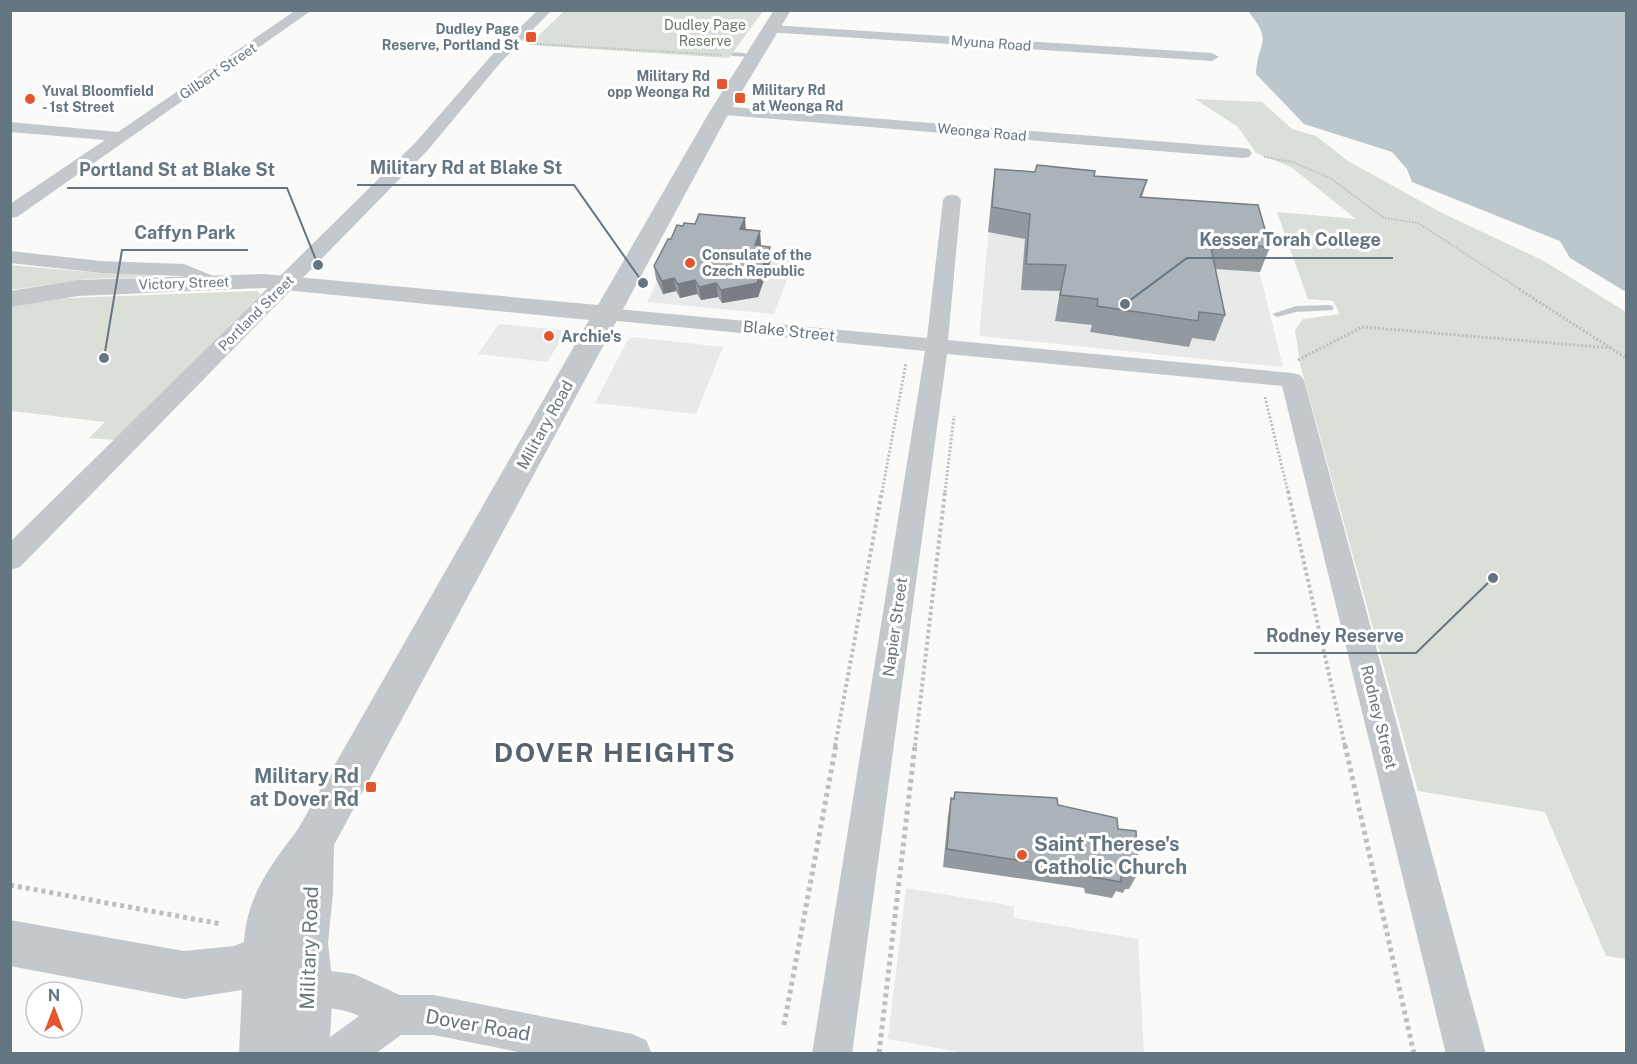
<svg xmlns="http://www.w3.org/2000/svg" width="1637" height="1064" font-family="'Public Sans',sans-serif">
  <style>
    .built { fill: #e8e9e9 }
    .green { fill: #dadfd7 }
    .water { fill: #bbc7cb }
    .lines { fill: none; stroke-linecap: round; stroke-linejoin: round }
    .path-far3 { stroke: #bbbfc2; stroke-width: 2; stroke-dasharray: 1.5 1.5; stroke-linecap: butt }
    .path-far2 { stroke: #bbbfc2; stroke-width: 3; stroke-dasharray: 2 2; stroke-linecap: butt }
    .path-far1 { stroke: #bbbfc2; stroke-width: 4; stroke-dasharray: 3 3; stroke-linecap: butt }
    .path { stroke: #bbbfc2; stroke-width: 5; stroke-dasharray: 4 4; stroke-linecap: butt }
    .service { fill: #c3c8cc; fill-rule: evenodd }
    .minor { fill: #c3c8cc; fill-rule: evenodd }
    .tertiary { fill: #c3c8cc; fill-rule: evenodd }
    .wall { fill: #929a9f }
    .shaded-wall { fill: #777d82 }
    .building { fill: #aab3b9; stroke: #777d82; stroke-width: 1.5 }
    .poi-dot { fill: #e4572e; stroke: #fff; stroke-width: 2 }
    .labels { text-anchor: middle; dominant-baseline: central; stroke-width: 6; stroke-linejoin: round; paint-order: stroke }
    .far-park-label { font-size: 14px; fill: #687a64; stroke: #fff }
    .far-poi-label { font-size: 14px; font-weight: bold; fill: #657683; stroke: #fff; text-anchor: start }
    .far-street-label { font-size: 14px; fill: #657683; stroke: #fff }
    .street-label { font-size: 16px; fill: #657683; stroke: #fff }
    .poi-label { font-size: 16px; font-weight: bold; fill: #657683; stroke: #fff; text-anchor: start }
    .near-poi-label { font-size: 20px; font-weight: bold; fill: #657683; stroke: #fff; text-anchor: end }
    .near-street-label { font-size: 20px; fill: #657683; stroke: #fff }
    .near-district-label { font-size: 27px; font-weight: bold; letter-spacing: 1.5px; fill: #57646e; stroke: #fff }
    .leader { fill: none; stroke: #657683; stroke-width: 2 }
    .callout-dot { fill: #657683; stroke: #fff; stroke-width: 2 }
    .callout-label { font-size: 18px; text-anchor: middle; font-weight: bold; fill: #657683; stroke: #fff; stroke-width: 6; stroke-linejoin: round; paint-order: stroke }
  </style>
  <rect width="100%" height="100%" fill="#fafaf8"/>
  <path class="built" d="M 992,193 L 1245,213 L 1283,367 L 979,336 Z
    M 675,247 L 795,258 L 774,314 L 647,302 Z
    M 499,324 L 561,330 L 565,334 L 547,362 L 478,354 Z
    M 633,337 L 723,347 L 696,414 L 595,403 L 627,341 Z
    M 906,888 L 1014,906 L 1014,918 L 1138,939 L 1144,1053 L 964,1053 L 888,1039 Z"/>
  <path class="green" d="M 564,11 L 763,11 L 729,58 L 529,45 Z
    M 1195,99 L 1262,102 L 1292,129 L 1316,136 L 1348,161 L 1442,213 L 1544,261 L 1626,312 L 1626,959 L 1606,956 L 1545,812 L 1418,791 L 1300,364 L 1295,330 L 1303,319 L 1340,314 L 1333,301 L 1308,299 L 1277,212 L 1356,219 L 1291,167 L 1256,153 L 1238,127 Z
    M 10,265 L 100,273 L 157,271 L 152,277 L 87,279 L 11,290 Z
    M 258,291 L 260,295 L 115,440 L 89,438 L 105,422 L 11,411 L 11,306 L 41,299 Z"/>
  <path class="water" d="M 1248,11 L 1626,11 L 1626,292 L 1570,258 L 1560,241 L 1412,182 L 1407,169 L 1392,152 L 1304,124 L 1256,74 C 1258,39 1274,43 1248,11 Z"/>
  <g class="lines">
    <path class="path-far3" d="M 699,10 L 706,10
      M 537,44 L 721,55
      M 1264,157 L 1292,162 L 1330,178 L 1384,218 L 1418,223 L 1521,290"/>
    <path class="path-far2" d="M 1519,289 L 1626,358
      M 1298,360 L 1362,327 L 1611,348
      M 1265,397 L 1288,492
      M 882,492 L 906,363
      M 945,492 L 954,416"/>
    <path class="path-far1" d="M 1288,491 L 1345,746
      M 835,746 L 882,491
      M 915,746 L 945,491"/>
    <path class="path" d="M 1345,745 L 1414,1054
      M 10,885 L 221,924
      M 784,1025 L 836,745
      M 879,1053 L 915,745"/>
    <path class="service" d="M 735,52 L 757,55 L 753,57 L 732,56 L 731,54 Z
      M 1329,305 L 1333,306 L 1333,310 L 1296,312 L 1277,317 L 1272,314 L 1296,306 Z"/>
    <path class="minor" d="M 296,10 L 312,10 L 17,217 L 10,218 L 10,204 L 105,140 L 10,132 L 10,122 L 118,132 Z
      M 538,10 L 552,10 L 501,62 L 428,150 L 20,567 L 10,570 L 10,542 L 416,142 L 491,56 Z
      M 771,25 L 1212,53 L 1219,57 L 1212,61 L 766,32 L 764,29 L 766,26 Z
      M 720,106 L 1243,148 L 1249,149 L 1252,153 L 1249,157 L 1243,158 L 714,114 L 712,111 L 714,108 Z
      M 952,195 L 958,196 L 961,200 L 948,340 L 1292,373 L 1300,375 L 1304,380 L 1486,1054 L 1446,1054 L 1282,386 L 947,354 L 852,1054 L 812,1054 L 925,351 L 607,320 L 599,319 L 596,314 L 599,309 L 607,308 L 927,338 L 943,200 L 946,196 Z
      M 10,251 L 101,261 L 184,264 L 221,279 L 224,283 L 221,287 L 214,289 L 207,287 L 181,276 L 101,273 L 10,263 Z
      M 309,968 L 354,974 L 400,995 L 434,995 L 632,1034 L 646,1040 L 652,1054 L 528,1054 L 434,1035 L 401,1035 L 375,1054 L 320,1054 L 326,1040 L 359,1016 C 339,1006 316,1009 295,1001 L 290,987 L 295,973 Z"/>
    <path class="tertiary" d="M 774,10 L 791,10 L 730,111 L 334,845 L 333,893 L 328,943 L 333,987 L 329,1054 L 239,1054 L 242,990 L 184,999 L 10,966 L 10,920 L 184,951 L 234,946 L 244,942 C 247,895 271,865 298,829 L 589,320 L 264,288 L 78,296 L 10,307 L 10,291 L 78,280 L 264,274 L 598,305 L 710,111 Z"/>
  </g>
  <path class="wall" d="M 995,169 L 1147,180 L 1142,197 L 1270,247 L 1260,272 L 1215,269 L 1225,315 L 1215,341 L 1192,338 L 1189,347 L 1090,332 L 1092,325 L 1055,321 L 1060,291 L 1021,290 L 1025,239 L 988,232 L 992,193 Z
    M 683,226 L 745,229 L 761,244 L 760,246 L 771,260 L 758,297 L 722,303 L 718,297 L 701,300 L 697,294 L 680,298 L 676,291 L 663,294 L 656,279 L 654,266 L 671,239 Z
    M 955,792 L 1058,805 L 1118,829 L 1138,873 L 1129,889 L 1125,889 L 1123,893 L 1116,891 L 1112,898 L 1085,893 L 1084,888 L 943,867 L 948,816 L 951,798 L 953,799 Z"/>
  <path class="shaded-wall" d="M 745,218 L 746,231 L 740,229 Z
    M 760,231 L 761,244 L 756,259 L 755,245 Z
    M 770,247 L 771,260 L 758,297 L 722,303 L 721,290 Z
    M 674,278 L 676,291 L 663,294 L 662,281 Z
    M 695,280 L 697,294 L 680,298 L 678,284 Z
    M 716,283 L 718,297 L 701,300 L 699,287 Z"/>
  <path class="building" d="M 1037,165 L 1095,171 L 1094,176 L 1147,180 L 1140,197 L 1258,205 L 1270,247 L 1210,243 L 1225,315 L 1199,312 L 1198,321 L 1097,306 L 1098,299 L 1060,295 L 1066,265 L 1026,264 L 1030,214 L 992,207 L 995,169 L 1035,172 Z
    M 699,214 L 745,218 L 740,229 L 760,231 L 755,245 L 770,247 L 757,283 L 721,290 L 716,283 L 699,287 L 695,280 L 678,284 L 674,278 L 662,281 L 654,266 L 668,239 L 671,239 L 677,225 L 683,226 L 684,223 L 695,224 Z
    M 955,792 L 1057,798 L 1058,805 L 1117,818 L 1118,829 L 1136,831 L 1138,873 L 1132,872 L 1133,876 L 1121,874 L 1121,882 L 1093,877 L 1092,872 L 947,849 L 951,798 L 954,799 Z"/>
  <g class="poi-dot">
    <rect x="525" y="31" width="12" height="12" rx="3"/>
    <rect x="716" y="78" width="12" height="12" rx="3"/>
    <rect x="734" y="92" width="12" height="12" rx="3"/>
    <circle cx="30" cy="99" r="6"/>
    <circle cx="690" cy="263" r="6"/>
    <circle cx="549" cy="336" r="6"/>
    <rect x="365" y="781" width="12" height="12" rx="3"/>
    <circle cx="1022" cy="855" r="6"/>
  </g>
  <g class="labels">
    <g class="far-park-label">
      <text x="705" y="25">Dudley Page<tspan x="705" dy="16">Reserve</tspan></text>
    </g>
    <g class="far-poi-label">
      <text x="519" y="29" text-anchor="end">Dudley Page<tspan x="519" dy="16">Reserve, Portland St</tspan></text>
      <text x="710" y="76" text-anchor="end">Military Rd<tspan x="710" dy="16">opp Weonga Rd</tspan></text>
      <text x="752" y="90">Military Rd<tspan x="752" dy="16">at Weonga Rd</tspan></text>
      <text x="42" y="91">Yuval Bloomfield<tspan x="42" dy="16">- 1st Street</tspan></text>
      <text x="702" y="255">Consulate of the<tspan x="702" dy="16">Czech Republic</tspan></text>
    </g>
    <g class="far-street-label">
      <text transform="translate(991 43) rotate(4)">Myuna Road</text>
      <text transform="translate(218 71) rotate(-34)">Gilbert Street</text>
      <text transform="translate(982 132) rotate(5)">Weonga Road</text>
      <text transform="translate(184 283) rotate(-2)">Victory Street</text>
      <text transform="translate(256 313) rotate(-45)">Portland Street</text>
    </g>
    <g class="street-label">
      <text transform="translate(789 331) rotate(6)">Blake Street</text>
      <text transform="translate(545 425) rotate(-61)">Military Road</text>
      <text transform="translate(895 627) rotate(-82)">Napier Street</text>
      <text transform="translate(1379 717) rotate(76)">Rodney Street</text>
    </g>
    <g class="poi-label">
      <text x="561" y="336">Archie's</text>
    </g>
    <g class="near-poi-label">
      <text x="359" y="776">Military Rd<tspan x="359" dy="23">at Dover Rd</tspan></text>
      <text x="1034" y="844" text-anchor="start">Saint Therese's<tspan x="1034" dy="23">Catholic Church</tspan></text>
    </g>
    <g class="near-street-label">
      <text transform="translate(309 948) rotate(-88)">Military Road</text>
      <text transform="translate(478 1025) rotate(10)">Dover Road</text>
    </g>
    <g class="near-district-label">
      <text x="615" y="752">DOVER HEIGHTS</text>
    </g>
  </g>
  <path class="leader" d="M643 283L574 185H357M318 265L287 188H67M104 358L122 250H248M1125 304L1187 258H1393M1493 578L1416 653H1254"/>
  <g class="callout-dot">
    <circle cx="643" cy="283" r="6"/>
    <circle cx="318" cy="265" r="6"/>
    <circle cx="104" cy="358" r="6"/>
    <circle cx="1125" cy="304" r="6"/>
    <circle cx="1493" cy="578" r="6"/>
  </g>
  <g class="callout-label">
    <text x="466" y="174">Military Rd at Blake St</text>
    <text x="177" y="176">Portland St at Blake St</text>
    <text x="185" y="239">Caffyn Park</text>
    <text x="1290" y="246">Kesser Torah College</text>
    <text x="1335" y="642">Rodney Reserve</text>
  </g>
  <rect width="1637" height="1064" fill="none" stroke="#657683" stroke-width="24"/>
  <g transform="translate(54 1010)"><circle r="28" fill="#ffffff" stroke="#c1c8cd" stroke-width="1.5"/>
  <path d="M0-4.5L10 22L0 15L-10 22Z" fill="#e4572e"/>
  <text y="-9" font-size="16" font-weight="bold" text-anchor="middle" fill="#657683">N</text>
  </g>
</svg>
